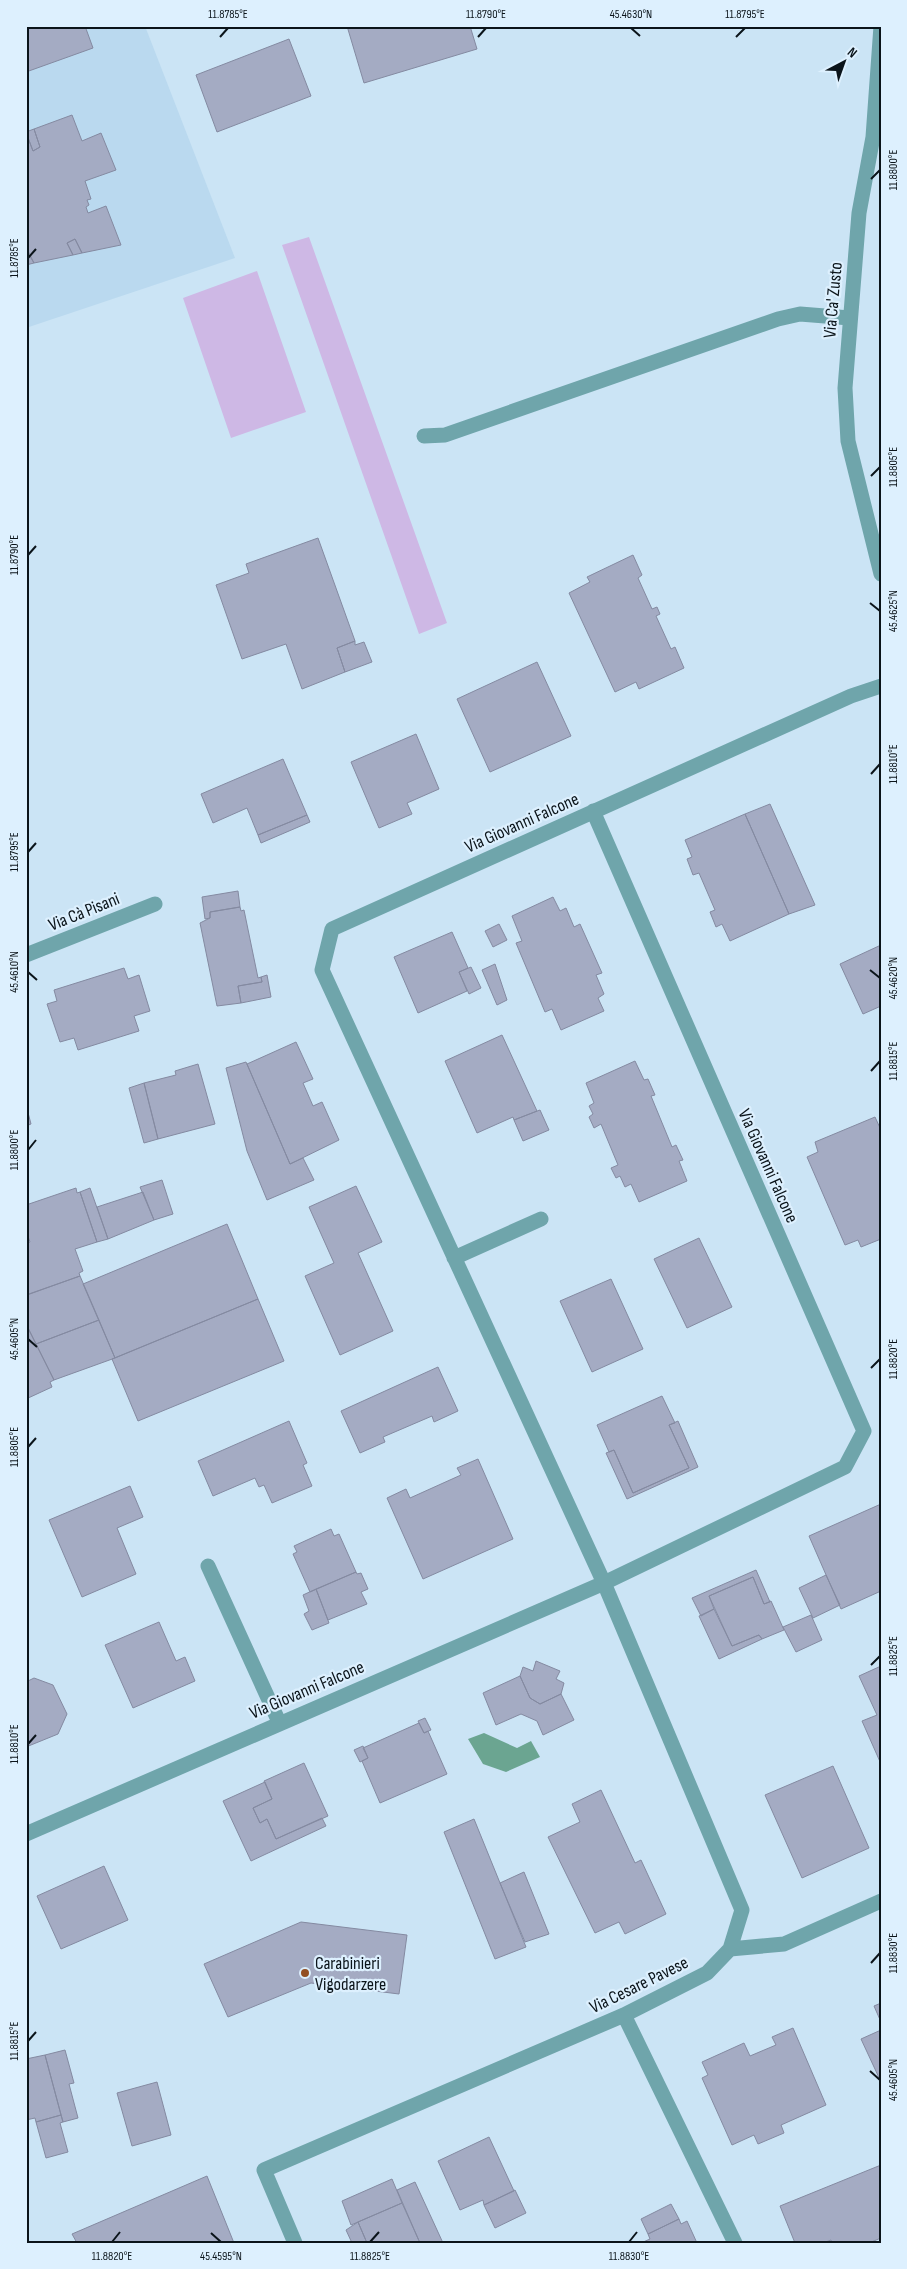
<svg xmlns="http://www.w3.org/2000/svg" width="907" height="2269" font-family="'Sofia Sans Condensed',sans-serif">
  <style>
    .built { fill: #bad9ef }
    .green { fill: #ceb8e5 }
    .water { fill: #6ba591 }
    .building { fill: #a4abc3; stroke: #848aa1 }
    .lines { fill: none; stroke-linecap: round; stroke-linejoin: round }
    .minor { stroke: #6fa5ab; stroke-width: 15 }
    .ticks { fill: none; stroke: #0b141a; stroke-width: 2 }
    .poi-dot { fill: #924e21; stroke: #ddf0fe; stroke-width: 2 }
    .labels { text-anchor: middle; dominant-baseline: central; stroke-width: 4.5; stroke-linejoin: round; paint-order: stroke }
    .street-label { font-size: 18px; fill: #0b141a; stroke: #ddf0fe }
    .poi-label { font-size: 18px; fill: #0b141a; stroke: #ddf0fe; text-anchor: start }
    .neatline { fill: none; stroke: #0b141a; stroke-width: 2 }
    .ticks-label { font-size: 12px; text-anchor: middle; fill: #0b141a }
  </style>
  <rect width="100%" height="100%" fill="#cbe4f5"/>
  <path class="built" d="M 26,26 L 145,26 L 235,258 L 26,328 Z"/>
  <path class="green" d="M 309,237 L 447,623 L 419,634 L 282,245 Z
    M 257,271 L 306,412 L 231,438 L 183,298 Z"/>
  <path class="water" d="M 484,1733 L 517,1748 L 531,1741 L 540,1757 L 506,1772 L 483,1764 L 468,1739 Z"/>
  <path class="building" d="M 35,26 L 85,26 L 93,48 L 26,72 L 26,30 Z
    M 347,26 L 470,26 L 477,49 L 364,83 Z
    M 289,39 L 311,96 L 217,132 L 196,75 Z
    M 72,115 L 82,141 L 101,133 L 116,170 L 85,181 L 91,199 L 87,200 L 89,205 L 86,207 L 88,213 L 106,206 L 121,245 L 82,253 L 75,239 L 67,243 L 73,255 L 34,263 L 26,250 L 26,133 L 33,151 L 40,147 L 34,129 Z
    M 34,129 L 40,147 L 33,151 L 26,132 Z
    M 75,239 L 82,253 L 73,255 L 67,243 Z
    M 27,249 L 34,263 L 26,265 L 26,250 Z
    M 318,538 L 355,641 L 337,648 L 345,672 L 302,689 L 286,644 L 242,659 L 216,585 L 249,573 L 246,564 Z
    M 633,555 L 642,575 L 638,578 L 652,609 L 657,607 L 660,614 L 656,616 L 671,649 L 675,647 L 684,668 L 639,689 L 636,682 L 615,692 L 569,593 L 590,582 L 587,577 Z
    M 355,641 L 355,645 L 364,642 L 372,662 L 345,672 L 337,648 Z
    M 537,662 L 571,736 L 490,772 L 457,699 Z
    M 416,734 L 439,789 L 407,803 L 412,814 L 379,828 L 351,762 Z
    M 283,759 L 307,815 L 258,835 L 247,808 L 213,823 L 201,794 Z
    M 770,804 L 815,905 L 789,914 L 745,814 Z
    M 745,814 L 789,914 L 730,941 L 722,924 L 716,927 L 710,912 L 715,910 L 699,873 L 693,875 L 687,859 L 692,857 L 685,840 Z
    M 307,815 L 310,822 L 261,843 L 258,835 Z
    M 238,891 L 240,907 L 210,912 L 210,918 L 205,919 L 202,897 Z
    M 553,897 L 560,911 L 566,908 L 574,927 L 580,924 L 602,973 L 596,975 L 604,994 L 598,998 L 604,1011 L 561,1030 L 552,1009 L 545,1012 L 516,943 L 522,941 L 512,916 Z
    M 240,907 L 241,911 L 244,910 L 258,978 L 261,977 L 262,982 L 238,986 L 241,1003 L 217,1006 L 200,923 L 210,918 L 210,912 Z
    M 499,924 L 507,940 L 493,947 L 485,931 Z
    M 452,932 L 468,968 L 459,972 L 467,991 L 418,1013 L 394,957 Z
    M 881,945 L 881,1006 L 863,1014 L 840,964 Z
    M 495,964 L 507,1000 L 497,1005 L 482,970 Z
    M 471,967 L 481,988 L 469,994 L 459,972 Z
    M 124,968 L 128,979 L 139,975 L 150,1011 L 134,1016 L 139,1031 L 78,1050 L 74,1038 L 60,1042 L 47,1004 L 57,1001 L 54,990 Z
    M 267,975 L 271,997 L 241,1003 L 238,986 L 262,982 L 261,977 Z
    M 502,1035 L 537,1111 L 514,1120 L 513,1117 L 477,1133 L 445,1061 Z
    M 296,1042 L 313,1079 L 303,1083 L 313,1106 L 322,1102 L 339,1140 L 290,1164 L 247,1064 Z
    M 635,1061 L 644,1080 L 648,1079 L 655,1095 L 651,1096 L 672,1147 L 676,1145 L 683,1160 L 679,1161 L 687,1181 L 639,1202 L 631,1184 L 625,1187 L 620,1176 L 616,1178 L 611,1168 L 618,1165 L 601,1124 L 594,1128 L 589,1117 L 593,1114 L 589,1106 L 594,1103 L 586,1083 Z
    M 246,1062 L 290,1164 L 303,1158 L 314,1180 L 267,1200 L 247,1151 L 226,1068 Z
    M 198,1064 L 215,1124 L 158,1139 L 144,1083 L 176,1075 L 175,1071 Z
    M 144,1083 L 158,1139 L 144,1143 L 129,1088 Z
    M 26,1105 L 31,1124 L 26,1126 Z
    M 540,1110 L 549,1130 L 523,1141 L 514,1120 Z
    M 875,1117 L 881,1130 L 881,1239 L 861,1247 L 858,1240 L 845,1245 L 807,1157 L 818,1152 L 815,1142 Z
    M 162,1180 L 173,1214 L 154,1220 L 140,1187 Z
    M 356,1186 L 382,1242 L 358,1253 L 393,1331 L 340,1355 L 305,1276 L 334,1263 L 309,1207 Z
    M 76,1188 L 77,1193 L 80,1192 L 97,1242 L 75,1249 L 83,1271 L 79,1273 L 80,1276 L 27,1295 L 26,1244 L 30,1242 L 26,1231 L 26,1205 Z
    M 90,1188 L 108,1239 L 97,1242 L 80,1192 Z
    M 143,1192 L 154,1220 L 108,1239 L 97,1207 Z
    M 227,1224 L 258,1299 L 115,1358 L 83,1284 Z
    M 699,1238 L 732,1307 L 687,1328 L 654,1259 Z
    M 80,1276 L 99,1320 L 36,1344 L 26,1324 L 26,1295 Z
    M 611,1279 L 643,1349 L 592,1372 L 560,1301 Z
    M 258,1299 L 284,1361 L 138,1421 L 112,1359 Z
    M 99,1320 L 115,1358 L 54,1380 L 36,1344 Z
    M 26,1324 L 54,1380 L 50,1382 L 52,1387 L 26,1399 Z
    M 438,1367 L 458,1411 L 434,1422 L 432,1416 L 383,1437 L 385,1442 L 360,1453 L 341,1411 Z
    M 662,1396 L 675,1423 L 669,1425 L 689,1468 L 633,1493 L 614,1450 L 609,1452 L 597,1425 Z
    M 289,1421 L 307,1463 L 303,1465 L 312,1486 L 272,1503 L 264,1485 L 259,1487 L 255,1478 L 213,1496 L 198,1461 Z
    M 678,1421 L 698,1467 L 627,1499 L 606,1453 L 614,1450 L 633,1493 L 689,1468 L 669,1425 Z
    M 478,1459 L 513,1539 L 423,1579 L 387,1498 L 406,1489 L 410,1498 L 461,1475 L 457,1468 Z
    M 130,1486 L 143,1517 L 117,1528 L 136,1574 L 82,1597 L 49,1520 Z
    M 881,1504 L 881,1591 L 841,1609 L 809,1536 Z
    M 331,1529 L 334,1536 L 339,1534 L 356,1572 L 310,1592 L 293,1554 L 297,1552 L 294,1546 Z
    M 756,1570 L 770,1602 L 764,1604 L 753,1577 L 709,1596 L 714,1609 L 701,1616 L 692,1598 Z
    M 356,1572 L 357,1574 L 361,1573 L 368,1589 L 361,1592 L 367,1604 L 328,1620 L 316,1589 Z
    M 826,1575 L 840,1605 L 813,1618 L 799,1588 Z
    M 753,1577 L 764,1604 L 771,1601 L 784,1630 L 762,1639 L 759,1635 L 732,1646 L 709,1596 Z
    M 316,1589 L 329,1623 L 312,1630 L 304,1614 L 309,1611 L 303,1595 Z
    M 714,1609 L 732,1646 L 759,1635 L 762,1639 L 719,1659 L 699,1616 Z
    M 811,1615 L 822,1640 L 796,1652 L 783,1627 Z
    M 159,1622 L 176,1661 L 185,1657 L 195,1681 L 133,1708 L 105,1645 Z
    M 536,1661 L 560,1671 L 556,1679 L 564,1683 L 561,1694 L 540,1704 L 530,1698 L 520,1676 L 523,1667 L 533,1671 Z
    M 881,1666 L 881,1764 L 862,1721 L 877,1715 L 859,1676 Z
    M 520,1676 L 530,1698 L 540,1704 L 561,1694 L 574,1720 L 543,1735 L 537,1721 L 521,1714 L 496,1725 L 483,1693 Z
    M 34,1678 L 53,1685 L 67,1714 L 58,1734 L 26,1747 L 26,1682 Z
    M 425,1718 L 431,1730 L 424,1733 L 418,1721 Z
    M 419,1723 L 424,1733 L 428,1731 L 447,1774 L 380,1803 L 362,1761 L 368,1758 L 363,1748 Z
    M 363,1746 L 368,1758 L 360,1762 L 354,1750 Z
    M 304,1763 L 328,1816 L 276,1839 L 267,1819 L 260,1823 L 253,1808 L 272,1799 L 264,1781 Z
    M 833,1766 L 869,1848 L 802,1878 L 765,1795 Z
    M 265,1782 L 272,1799 L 253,1808 L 260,1823 L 267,1819 L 276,1839 L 322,1818 L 326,1826 L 251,1861 L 223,1801 Z
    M 601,1790 L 635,1863 L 641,1860 L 666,1914 L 625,1934 L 619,1922 L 595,1933 L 548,1837 L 580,1822 L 572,1804 Z
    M 474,1819 L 526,1947 L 495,1959 L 444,1832 Z
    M 104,1866 L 128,1920 L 61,1949 L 37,1896 Z
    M 524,1872 L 549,1934 L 525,1942 L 500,1883 Z
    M 301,1922 L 407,1935 L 399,1994 L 311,1983 L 228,2017 L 204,1964 Z
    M 881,2003 L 881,2022 L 874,2006 Z
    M 793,2028 L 826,2105 L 781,2125 L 784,2133 L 758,2144 L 754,2135 L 732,2145 L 702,2078 L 708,2075 L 702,2062 L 744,2043 L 750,2056 L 776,2045 L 772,2037 Z
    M 881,2030 L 881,2082 L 861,2039 Z
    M 65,2050 L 74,2083 L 69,2084 L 78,2118 L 63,2122 L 45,2055 Z
    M 45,2055 L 61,2115 L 36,2122 L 35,2118 L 26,2120 L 26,2059 Z
    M 157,2082 L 171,2135 L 132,2146 L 117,2093 Z
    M 61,2115 L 63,2122 L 60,2123 L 68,2152 L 46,2158 L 36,2122 Z
    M 489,2137 L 514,2191 L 484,2205 L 483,2200 L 460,2210 L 438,2161 Z
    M 881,2165 L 881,2238 L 869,2243 L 832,2243 L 831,2240 L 823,2243 L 795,2243 L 780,2206 Z
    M 207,2176 L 234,2243 L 77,2243 L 72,2234 Z
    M 392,2179 L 402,2203 L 351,2225 L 342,2201 Z
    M 415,2182 L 443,2243 L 420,2243 L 397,2190 Z
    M 515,2190 L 526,2213 L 495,2228 L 484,2205 Z
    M 402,2203 L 420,2243 L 367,2243 L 358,2222 Z
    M 671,2204 L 679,2219 L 648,2234 L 641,2219 Z
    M 679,2219 L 681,2224 L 687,2221 L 697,2243 L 641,2243 L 650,2239 L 648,2234 Z
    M 358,2222 L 367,2243 L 352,2243 L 346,2230 Z"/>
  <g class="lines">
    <path class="minor" d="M 881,26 L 873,137 L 859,213 L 845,388 L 848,441 L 881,574
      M 424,436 L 445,435 L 778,319 L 800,314 L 850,318
      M 26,955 L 155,904
      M 454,1258 L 541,1219
      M 208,1566 L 279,1722
      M 26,1834 L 604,1583 L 845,1467 L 864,1431 L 593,811
      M 730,1949 L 784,1944 L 881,1901
      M 624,2015 L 735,2243
      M 295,2243 L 264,2170 L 624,2015 L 707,1973 L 730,1949 L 742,1910 L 604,1583 L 322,970 L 332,929 L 851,696 L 881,686"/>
  </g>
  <path class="ticks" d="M 631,28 L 640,36M 220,37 L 228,28M 478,37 L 486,28M 736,37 L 745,28M 871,179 L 880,170M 28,258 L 36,249M 871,476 L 880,467M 28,555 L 36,546M 870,603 L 880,611M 871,774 L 880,764M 28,852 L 36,843M 870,970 L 880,978M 28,972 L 37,980M 871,1071 L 880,1061M 28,1150 L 36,1140M 28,1339 L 37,1347M 871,1368 L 880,1359M 28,1447 L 36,1438M 871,1665 L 880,1656M 28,1744 L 36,1735M 871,1963 L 880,1953M 28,2041 L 36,2032M 870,2071 L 880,2080M 211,2233 L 221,2242M 112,2242 L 120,2232M 370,2242 L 379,2232M 629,2242 L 637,2232"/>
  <circle class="poi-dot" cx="305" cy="1973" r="5"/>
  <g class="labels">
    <g class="street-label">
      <text transform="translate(833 300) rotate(-85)">Via Ca' Zusto</text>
      <text transform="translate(522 823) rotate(-24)">Via Giovanni Falcone</text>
      <text transform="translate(84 912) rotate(-22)">Via Cà Pisani</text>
      <text transform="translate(768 1166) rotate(66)">Via Giovanni Falcone</text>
      <text transform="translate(307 1690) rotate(-23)">Via Giovanni Falcone</text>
      <text transform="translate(639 1985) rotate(-26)">Via Cesare Pavese</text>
    </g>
    <g class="poi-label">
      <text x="315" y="1963">Carabinieri<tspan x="315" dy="21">Vigodarzere</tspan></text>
    </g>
  </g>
  <rect width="907" height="2269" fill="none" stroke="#ddf0fe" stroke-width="55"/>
  <g transform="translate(844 62) rotate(41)" stroke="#ddf0fe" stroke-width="4" paint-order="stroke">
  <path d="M0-4L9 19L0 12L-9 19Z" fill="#0b141a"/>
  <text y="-8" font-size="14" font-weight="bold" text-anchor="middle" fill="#0b141a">N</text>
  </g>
  <rect x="28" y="28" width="852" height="2214" class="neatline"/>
  <g class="ticks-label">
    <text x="228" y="18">11.8785°E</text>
    <text x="486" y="18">11.8790°E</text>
    <text x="631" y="18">45.4630°N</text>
    <text x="745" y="18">11.8795°E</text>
    <text transform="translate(893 170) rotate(-90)" y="4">11.8800°E</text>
    <text transform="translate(14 258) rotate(-90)" y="4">11.8785°E</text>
    <text transform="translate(893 467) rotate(-90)" y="4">11.8805°E</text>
    <text transform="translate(14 555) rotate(-90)" y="4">11.8790°E</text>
    <text transform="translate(893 611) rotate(-90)" y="4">45.4625°N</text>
    <text transform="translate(893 764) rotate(-90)" y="4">11.8810°E</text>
    <text transform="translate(14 852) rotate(-90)" y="4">11.8795°E</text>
    <text transform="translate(14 972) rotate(-90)" y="4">45.4610°N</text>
    <text transform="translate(893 978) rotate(-90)" y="4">45.4620°N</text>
    <text transform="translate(893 1061) rotate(-90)" y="4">11.8815°E</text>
    <text transform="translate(14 1150) rotate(-90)" y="4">11.8800°E</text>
    <text transform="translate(14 1339) rotate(-90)" y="4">45.4605°N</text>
    <text transform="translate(893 1359) rotate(-90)" y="4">11.8820°E</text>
    <text transform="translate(14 1447) rotate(-90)" y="4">11.8805°E</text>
    <text transform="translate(893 1656) rotate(-90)" y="4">11.8825°E</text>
    <text transform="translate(14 1744) rotate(-90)" y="4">11.8810°E</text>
    <text transform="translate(893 1953) rotate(-90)" y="4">11.8830°E</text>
    <text transform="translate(14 2041) rotate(-90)" y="4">11.8815°E</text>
    <text transform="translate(893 2080) rotate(-90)" y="4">45.4605°N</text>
    <text x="112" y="2260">11.8820°E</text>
    <text x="221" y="2260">45.4595°N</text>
    <text x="370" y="2260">11.8825°E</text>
    <text x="629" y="2260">11.8830°E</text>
  </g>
</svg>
